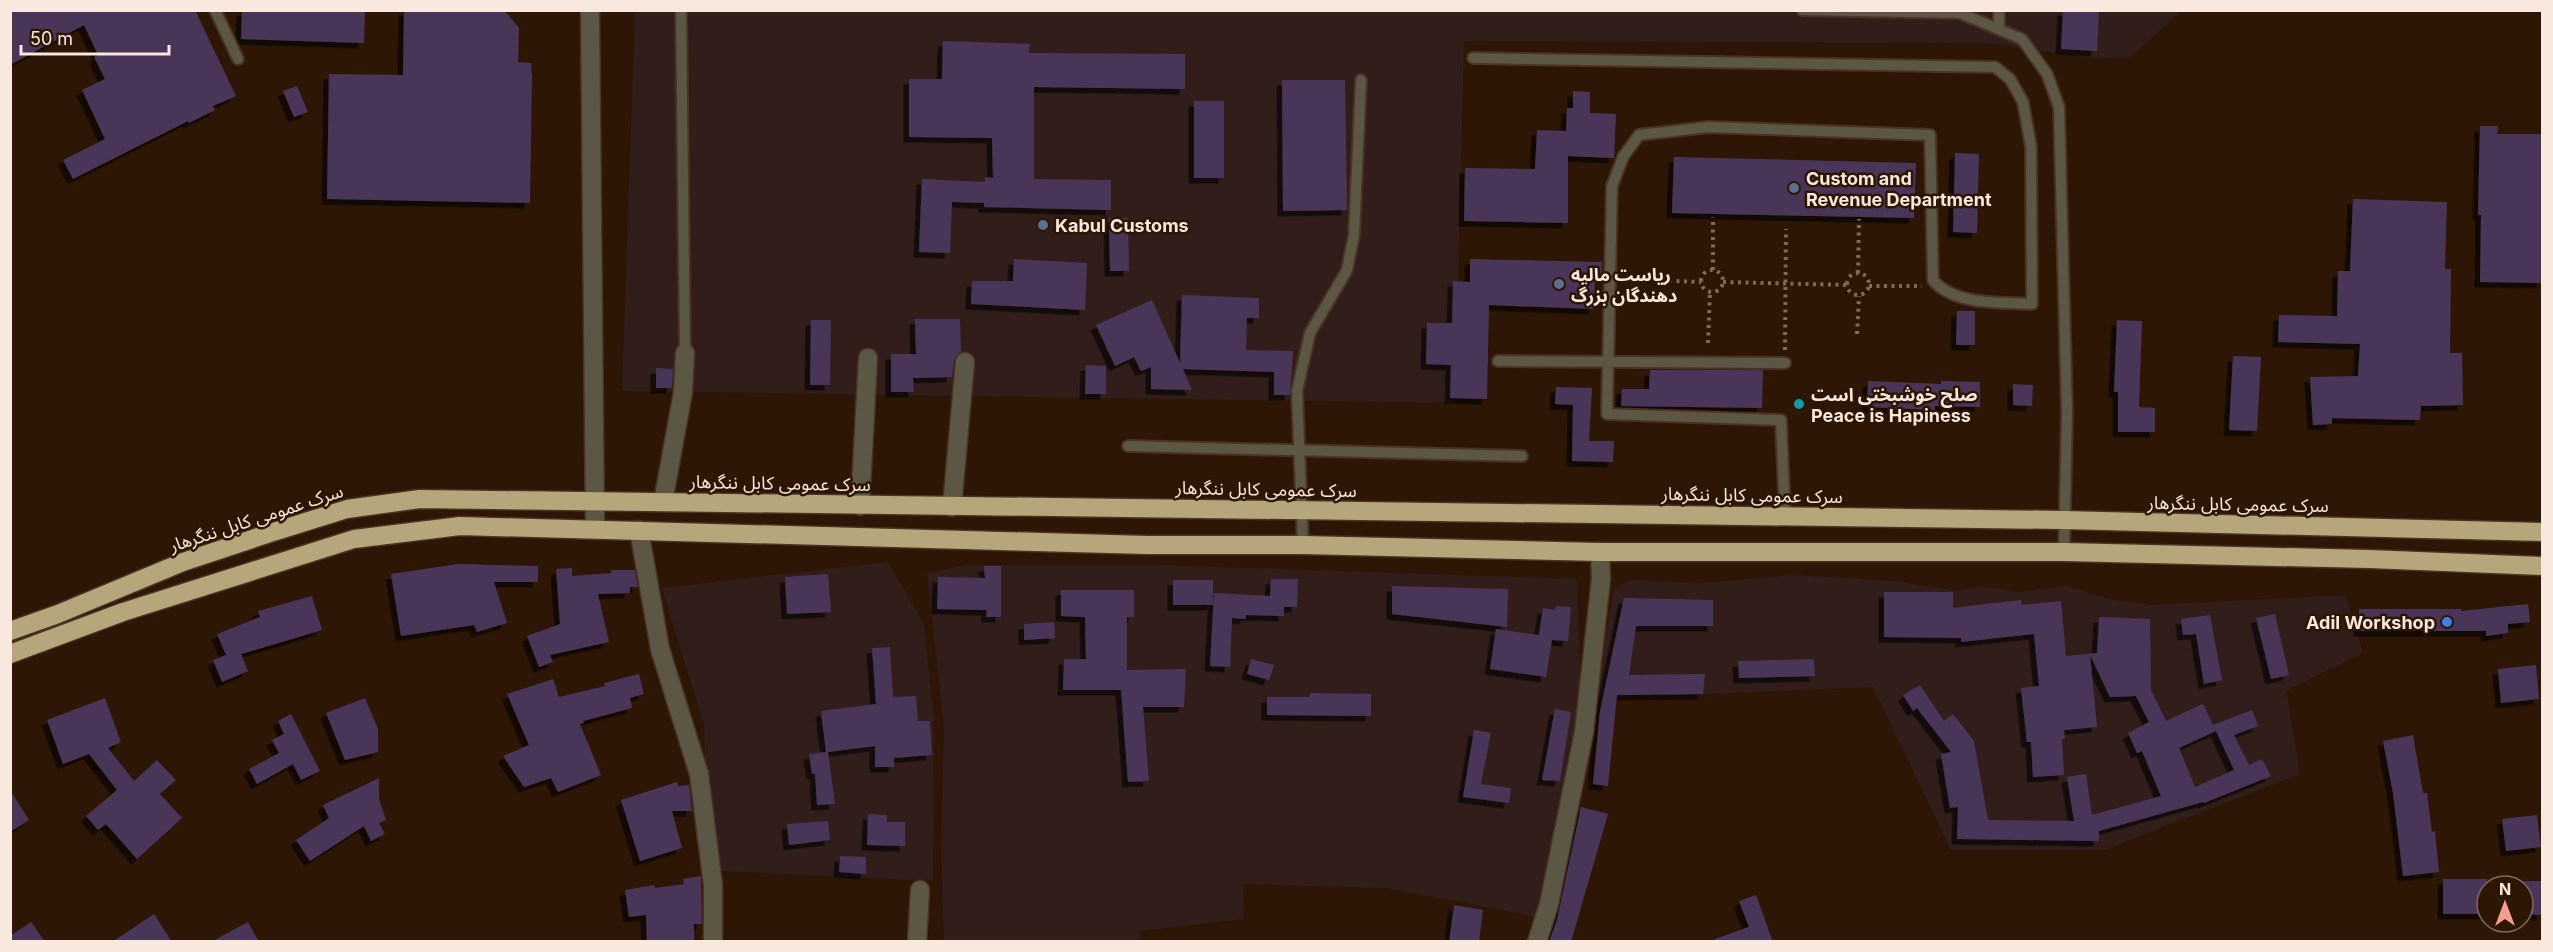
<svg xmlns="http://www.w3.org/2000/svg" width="2553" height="952" font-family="Inter,'Noto Sans Arabic',sans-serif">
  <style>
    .commercial { fill: #311e1b }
    .building { fill: #483658; fill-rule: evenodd; filter: url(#shadow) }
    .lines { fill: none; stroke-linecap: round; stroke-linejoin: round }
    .lane-casing { stroke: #4a3323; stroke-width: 14 }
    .street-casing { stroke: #4a3323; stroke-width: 21 }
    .highway-casing { stroke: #4a3323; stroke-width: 21 }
    .path { stroke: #7e695b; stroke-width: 4; stroke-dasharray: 3 4.5; stroke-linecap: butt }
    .lane { stroke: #5c5645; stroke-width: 10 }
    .street { stroke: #5c5645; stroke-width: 18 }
    .highway { stroke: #b5a67b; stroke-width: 18 }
    .service-dot { fill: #5c6f8a; stroke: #2d1605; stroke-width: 2 }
    .culture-dot { fill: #0f9aa8; stroke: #2d1605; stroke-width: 2 }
    .shop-dot { fill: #3f7fe0; stroke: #2d1605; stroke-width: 2 }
    .labels { text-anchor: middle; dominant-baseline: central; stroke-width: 5; stroke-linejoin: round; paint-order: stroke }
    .poi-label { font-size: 18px; font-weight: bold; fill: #f9e8de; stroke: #2d1605; text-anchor: start }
    .street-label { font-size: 18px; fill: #f9e8de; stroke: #2d1605 }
  </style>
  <defs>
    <filter id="shadow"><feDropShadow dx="-5.5" dy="5.5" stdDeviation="0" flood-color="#0009"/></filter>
  </defs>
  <rect width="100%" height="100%" fill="#2d1605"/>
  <path class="commercial" d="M 635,11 L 2237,11 L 2180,12 L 2130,57 L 2097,59 L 1987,43 L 1464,41 L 1455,403 L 622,391 Z
    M 888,562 L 924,624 L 934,718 L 933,881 L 722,871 L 705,757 L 704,725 L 662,588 Z
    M 966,565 L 1160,565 L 1577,579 L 1582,725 L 1536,917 L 1388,888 L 1244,884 L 1243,919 L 1140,931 L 1141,941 L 944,941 L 941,846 L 944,727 L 927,573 Z
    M 1793,575 L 1894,581 L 1958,591 L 1982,586 L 2017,592 L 2067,586 L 2109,599 L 2152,605 L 2346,595 L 2363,653 L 2286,691 L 2300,774 L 2104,850 L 1951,850 L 1873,687 L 1593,699 L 1614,589 L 1632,580 L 1701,583 Z"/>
  <path class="building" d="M 10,10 L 195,10 L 236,96 L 213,106 L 215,110 L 189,123 L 188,121 L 73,179 L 63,160 L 105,139 L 82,90 L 105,79 L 94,57 L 98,55 L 84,25 L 10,65 Z
    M 242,10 L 365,10 L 364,43 L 241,39 Z
    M 404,10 L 504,10 L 519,28 L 518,62 L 531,63 L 532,76 L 530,203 L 327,199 L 329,74 L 403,75 Z
    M 2063,10 L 2099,10 L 2097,51 L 2061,49 Z
    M 943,41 L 1030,44 L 1029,53 L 1185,54 L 1185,89 L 1034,87 L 1034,179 L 1111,180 L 1111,210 L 984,207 L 984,203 L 952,202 L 950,253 L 919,252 L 922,179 L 985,182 L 985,177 L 993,178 L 992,138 L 909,137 L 909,79 L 942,79 Z
    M 1282,80 L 1345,80 L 1347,210 L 1283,211 Z
    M 297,86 L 308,112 L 294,117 L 283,91 Z
    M 1573,91 L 1590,92 L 1590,113 L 1616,114 L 1614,158 L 1568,156 L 1568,223 L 1464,221 L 1465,168 L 1535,169 L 1537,130 L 1566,131 L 1567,108 L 1573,108 Z
    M 1194,101 L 1224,101 L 1224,178 L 1194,178 Z
    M 2480,126 L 2498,126 L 2497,134 L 2542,134 L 2542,283 L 2480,282 L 2481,215 L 2478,215 Z
    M 1955,153 L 1979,154 L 1977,233 L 1953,232 Z
    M 1674,157 L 1916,163 L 1914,218 L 1672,213 Z
    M 2353,199 L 2447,202 L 2445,269 L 2451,269 L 2450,353 L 2462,353 L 2463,405 L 2421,406 L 2420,420 L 2332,418 L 2332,424 L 2313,425 L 2310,377 L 2358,376 L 2360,344 L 2278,342 L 2279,315 L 2337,316 L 2338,271 L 2350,271 Z
    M 1109,218 L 1128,218 L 1129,271 L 1110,271 Z
    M 1014,259 L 1087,263 L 1085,310 L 971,304 L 972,281 L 1013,281 Z
    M 1470,259 L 1602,262 L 1601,282 L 1595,282 L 1594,309 L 1489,305 L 1487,399 L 1450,398 L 1451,365 L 1426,364 L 1427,323 L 1452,323 L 1453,281 L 1470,282 Z
    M 1182,295 L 1259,298 L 1259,318 L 1247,318 L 1246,350 L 1293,351 L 1290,395 L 1274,395 L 1274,372 L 1183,369 L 1192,390 L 1151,389 L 1151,367 L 1141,371 L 1134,357 L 1115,366 L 1096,325 L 1152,300 L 1180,363 Z
    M 1957,311 L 1975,311 L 1975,345 L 1956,345 Z
    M 915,319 L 960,319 L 961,352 L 954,360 L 952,377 L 913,378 L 914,392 L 891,392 L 891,354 L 916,354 Z
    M 811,320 L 831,320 L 830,385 L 810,385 Z
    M 2117,320 L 2142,321 L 2139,407 L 2155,408 L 2155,432 L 2118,432 L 2118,392 L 2114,392 Z
    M 2233,356 L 2261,357 L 2257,431 L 2229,430 Z
    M 1086,365 L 1106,366 L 1106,394 L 1085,394 Z
    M 656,368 L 673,369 L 672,388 L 656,388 Z
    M 1650,370 L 1763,370 L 1762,408 L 1621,406 L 1622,389 L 1649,389 Z
    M 1868,381 L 1941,384 L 1941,381 L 1980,382 L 1980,407 L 1935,406 L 1935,410 L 1867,407 Z
    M 2013,384 L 2033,385 L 2032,406 L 2013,405 Z
    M 1556,387 L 1592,388 L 1589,441 L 1614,441 L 1613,462 L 1572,461 L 1573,405 L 1555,404 Z
    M 458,564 L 538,566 L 538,582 L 494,582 L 507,623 L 477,632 L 474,625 L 401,636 L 391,574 Z
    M 984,566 L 1001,566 L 1001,617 L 986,617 L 987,610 L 937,609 L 938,577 L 985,578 Z
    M 572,568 L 572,576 L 611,573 L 611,570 L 635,570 L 638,587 L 630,587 L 630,593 L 598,594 L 609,642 L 550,655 L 553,662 L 539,667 L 527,636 L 560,624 L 556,569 Z
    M 828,574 L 831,612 L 787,614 L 785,577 Z
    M 1271,579 L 1298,579 L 1297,607 L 1284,607 L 1284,616 L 1246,615 L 1246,619 L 1232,618 L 1230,667 L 1210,666 L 1214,593 L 1270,596 Z
    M 1173,580 L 1213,580 L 1213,605 L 1173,605 Z
    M 1392,586 L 1508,589 L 1507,627 L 1392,614 Z
    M 1061,590 L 1134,590 L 1134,617 L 1127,617 L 1127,670 L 1186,669 L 1184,707 L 1143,707 L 1149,781 L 1128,782 L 1121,690 L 1063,690 L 1064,659 L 1086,659 L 1085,617 L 1061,616 Z
    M 1884,592 L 1953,592 L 1953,608 L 2021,600 L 2022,605 L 2061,601 L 2066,656 L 2097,653 L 2099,617 L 2150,619 L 2151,690 L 2166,721 L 2203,704 L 2213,725 L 2252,710 L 2258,726 L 2234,735 L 2249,765 L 2262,759 L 2271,776 L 2204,803 L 2203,802 L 2099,831 L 2099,841 L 1957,839 L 1958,807 L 1950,808 L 1941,754 L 1951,752 L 1917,708 L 1913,711 L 1903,695 L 1920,685 L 1944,721 L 1953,714 L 1974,741 L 1988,820 L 2074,821 L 2067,777 L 2086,774 L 2092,815 L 2161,796 L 2142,751 L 2137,753 L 2128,733 L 2149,722 L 2136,696 L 2110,697 L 2090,655 L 2097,727 L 2064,730 L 2065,739 L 2062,739 L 2064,775 L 2033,777 L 2031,742 L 2027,742 L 2021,688 L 2039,686 L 2034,634 L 1961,642 L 1961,638 L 1884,637 ZM 2216,731 L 2234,770 L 2195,787 L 2179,748 Z
    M 312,596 L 322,630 L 241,654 L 248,671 L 222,682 L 213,660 L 226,655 L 217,634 L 260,617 L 258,611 Z
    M 1624,598 L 1713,600 L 1713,626 L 1636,626 L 1629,675 L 1705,674 L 1703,694 L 1617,695 L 1608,786 L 1593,784 L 1600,711 Z
    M 2528,604 L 2530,622 L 2508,624 L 2508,633 L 2486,636 L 2486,631 L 2359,631 L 2359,609 L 2461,609 L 2461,611 Z
    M 1556,606 L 1571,607 L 1568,641 L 1552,640 L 1546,677 L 1490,669 L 1496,629 L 1539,635 L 1543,608 L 1555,610 Z
    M 2275,614 L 2289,675 L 2271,679 L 2256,618 Z
    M 2210,615 L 2222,680 L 2204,684 L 2196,634 L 2183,635 L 2181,619 Z
    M 1054,622 L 1055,638 L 1024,640 L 1024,624 Z
    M 890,647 L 893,697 L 916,696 L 918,721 L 930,721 L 932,755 L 894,758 L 894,767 L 875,767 L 875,746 L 828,752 L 835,804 L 817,805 L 815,774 L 812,774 L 809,754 L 826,752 L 821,711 L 876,704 L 872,648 Z
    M 1251,659 L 1274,665 L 1269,680 L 1247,674 Z
    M 1814,659 L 1815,676 L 1739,678 L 1738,661 Z
    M 2536,665 L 2539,699 L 2501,703 L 2498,669 Z
    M 639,674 L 644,694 L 630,698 L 632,708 L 583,721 L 584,723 L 580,724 L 601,775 L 558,792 L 551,778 L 524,787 L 503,756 L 529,745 L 507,694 L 553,679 L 559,697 L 605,686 L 604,683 Z
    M 1310,693 L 1371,694 L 1371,716 L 1267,715 L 1267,697 L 1310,697 Z
    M 105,698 L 121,742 L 108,748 L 134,781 L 157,760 L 176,780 L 160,794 L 182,818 L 137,859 L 106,824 L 98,830 L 86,816 L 117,790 L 89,754 L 63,764 L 47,720 Z
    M 365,698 L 378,729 L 378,752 L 345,760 L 326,713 Z
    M 1555,709 L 1571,712 L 1560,781 L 1542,780 Z
    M 291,714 L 320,771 L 301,780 L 293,764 L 257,784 L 249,769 L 279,753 L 272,740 L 284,734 L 278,721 Z
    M 1474,730 L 1491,733 L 1481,784 L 1511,788 L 1509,803 L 1463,797 Z
    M 2413,735 L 2423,793 L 2427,793 L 2432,832 L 2435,831 L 2439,872 L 2403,876 L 2393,793 L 2383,741 Z
    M 379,778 L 379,799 L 386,820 L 379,823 L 385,834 L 371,841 L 364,826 L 310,861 L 296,840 L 329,818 L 323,805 Z
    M 677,782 L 678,786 L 689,785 L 692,811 L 672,811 L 682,848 L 640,861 L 621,800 Z
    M 10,790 L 29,820 L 10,832 Z
    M 1581,807 L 1608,814 L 1571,942 L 1549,942 L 1557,920 Z
    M 868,814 L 887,815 L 887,822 L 905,822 L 905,846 L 867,845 Z
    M 2537,815 L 2541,847 L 2506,851 L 2502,819 Z
    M 828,821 L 830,840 L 789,845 L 787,824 Z
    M 840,856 L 866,857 L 866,874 L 839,872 Z
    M 701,876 L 702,924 L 694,924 L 694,942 L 647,942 L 646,915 L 629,917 L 625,890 L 654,885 L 655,888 L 684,884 L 683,879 Z
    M 2443,879 L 2487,879 L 2487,914 L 2443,914 Z
    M 2523,881 L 2542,881 L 2542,915 L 2523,914 Z
    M 1756,895 L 1773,942 L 1715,942 L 1715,939 L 1749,927 L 1739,901 Z
    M 1454,905 L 1483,910 L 1479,942 L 1449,942 Z
    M 154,914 L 172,942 L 112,942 Z
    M 31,922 L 45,942 L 10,942 L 10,936 Z
    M 248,922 L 259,942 L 211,942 Z"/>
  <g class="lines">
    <g class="lane-casing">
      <path id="lane" d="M 215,10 L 238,59
        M 681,10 L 685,353
        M 1802,10 L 1960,13 L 2022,39 L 2047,74 L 2059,107 L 2067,413 L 2064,552
        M 1999,29 L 1999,10
        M 1473,58 L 1995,67 L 2010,79 L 2023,102 L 2031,147 L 2032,304 C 2002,302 1954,306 1933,280 L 1930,135 L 1708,127 L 1639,135 L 1623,157 L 1612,186 L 1607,414 L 1781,420 L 1785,516
        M 1498,361 L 1785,363
        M 1128,446 L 1522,456
        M 1303,545 L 1297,391 L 1310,333 L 1347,270 L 1354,235 L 1361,80"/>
    </g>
    <g class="street-casing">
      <path id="street" d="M 590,10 L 595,528
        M 663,502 L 683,392 L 685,353
        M 860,506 L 868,358
        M 952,507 L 965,362
        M 639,530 L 660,649 L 699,774 L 713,885 L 713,942
        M 917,942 L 920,890
        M 1537,942 L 1549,904 L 1584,732 L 1601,579 L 1600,552"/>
    </g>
    <g class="highway-casing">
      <path id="highway" d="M 10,631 L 58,614 L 183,562 L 270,533 L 347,509 L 420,499 L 2063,520 L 2542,532
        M 10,654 L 123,612 L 354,539 L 460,526 L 1147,545 L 1303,545 L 1600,552 L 2064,552 L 2369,559 L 2542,566"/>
    </g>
    <path class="path" d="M1701 281a11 11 0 1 1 22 0a11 11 0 1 1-22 0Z
      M 1713,270 L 1713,217
      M1847 284a11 11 0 1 1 22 0a11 11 0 1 1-22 0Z
      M 1858,273 L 1859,219
      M 1624,279 L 1701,282
      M 1723,282 L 1847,285
      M 1869,286 L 1922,286
      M 1857,334 L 1859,296
      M 1708,343 L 1710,292
      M 1785,350 L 1786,229"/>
    <use href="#lane" class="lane"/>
    <use href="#street" class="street"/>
    <use href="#highway" class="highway"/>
  </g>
  <g class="service-dot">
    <circle cx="1794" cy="188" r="6"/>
    <circle cx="1043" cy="225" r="6"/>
    <circle cx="1559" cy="284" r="6"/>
  </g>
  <circle class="culture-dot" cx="1799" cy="404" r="6"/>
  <circle class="shop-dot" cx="2447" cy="622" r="6"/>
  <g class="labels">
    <g class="poi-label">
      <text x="1806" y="178">Custom and<tspan x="1806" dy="21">Revenue Department</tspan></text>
      <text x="1055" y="225">Kabul Customs</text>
      <text x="1571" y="274">ریاست مالیه<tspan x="1571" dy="21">دهندگان بزرگ</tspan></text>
      <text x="1811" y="394">صلح خوشبختی است<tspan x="1811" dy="21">Peace is Hapiness</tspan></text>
      <text x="2435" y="622" text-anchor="end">Adil Workshop</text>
    </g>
    <g class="street-label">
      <text transform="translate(780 483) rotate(1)">سرک عمومی کابل ننگرهار</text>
      <text transform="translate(1266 489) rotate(1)">سرک عمومی کابل ننگرهار</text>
      <text transform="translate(1752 495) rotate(1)">سرک عمومی کابل ننگرهار</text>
      <text transform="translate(2238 504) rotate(1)">سرک عمومی کابل ننگرهار</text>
      <text transform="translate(256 518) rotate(-18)">سرک عمومی کابل ننگرهار</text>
    </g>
  </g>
  <rect width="2553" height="952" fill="none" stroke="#f9e8de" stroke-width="24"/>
  <g transform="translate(2505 904)"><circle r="28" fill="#2d1605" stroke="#7f6a5c" stroke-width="1.5"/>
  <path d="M0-4.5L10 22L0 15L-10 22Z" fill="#f59d8e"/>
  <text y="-9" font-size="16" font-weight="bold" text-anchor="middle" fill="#f9e8de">N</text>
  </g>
  <path d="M21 45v9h148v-9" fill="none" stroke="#f9e8de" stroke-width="3"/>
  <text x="30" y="45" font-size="18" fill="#f9e8de" stroke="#2d1605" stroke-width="4.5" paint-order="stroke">50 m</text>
</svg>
